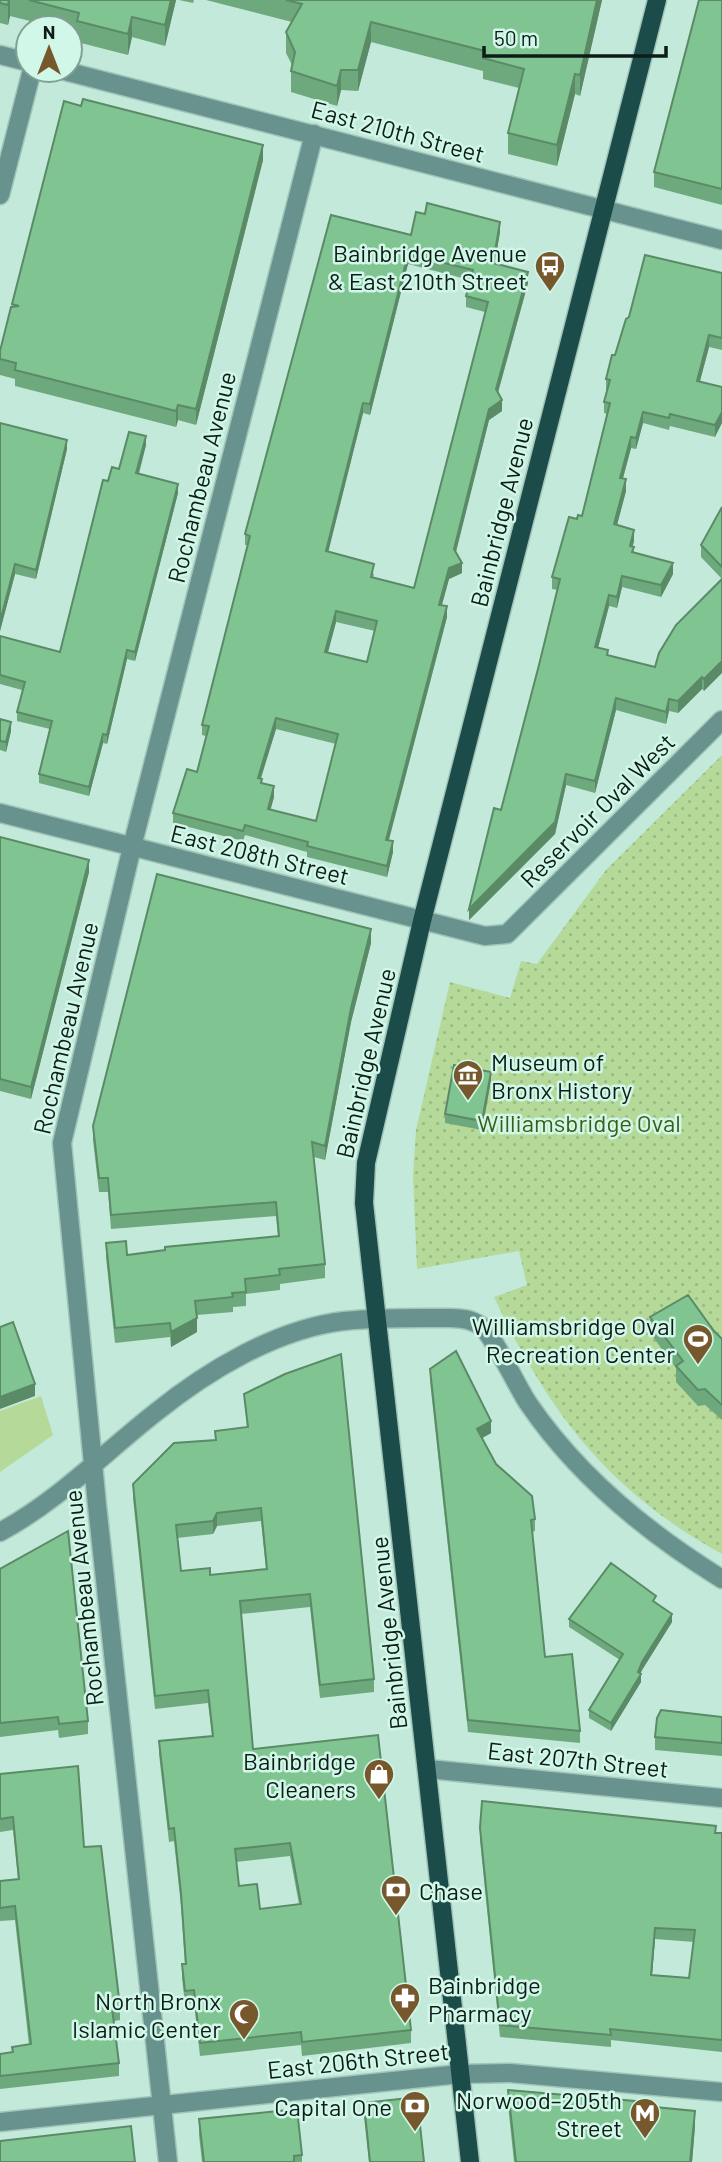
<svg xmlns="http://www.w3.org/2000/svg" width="722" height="2162" font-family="Barlow,sans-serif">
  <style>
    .grass { fill: #b5d998 }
    .park { fill: url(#park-dots) }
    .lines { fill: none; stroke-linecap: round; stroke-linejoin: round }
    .minor-casing { stroke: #a2c4b8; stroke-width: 21 }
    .major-casing { stroke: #a2c4b8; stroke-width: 21 }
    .minor { stroke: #68928e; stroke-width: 18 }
    .major { stroke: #1b4c49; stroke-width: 18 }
    .wall { fill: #6ea97d; fill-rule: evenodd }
    .shaded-wall { fill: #5a8a66 }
    .building { fill: #80c591; stroke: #5a8a66; stroke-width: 2; fill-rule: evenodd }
    .labels { text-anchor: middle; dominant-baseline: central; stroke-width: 5; stroke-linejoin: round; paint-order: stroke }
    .street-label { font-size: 24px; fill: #0e1c17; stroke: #d0f7e8 }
    .poi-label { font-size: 24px; fill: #0e1c17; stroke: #d0f7e8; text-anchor: end }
    .park-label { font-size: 24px; fill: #3c5d16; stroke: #d0f7e8 }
  </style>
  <defs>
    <pattern id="park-dots" width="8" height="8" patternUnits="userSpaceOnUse" patternTransform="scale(1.75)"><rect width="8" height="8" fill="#b5d998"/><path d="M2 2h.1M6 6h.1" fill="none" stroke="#9aba82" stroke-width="1.8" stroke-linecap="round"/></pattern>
  </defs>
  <rect width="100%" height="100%" fill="#c3e9db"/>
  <path class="grass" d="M 41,1396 L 53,1435 L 0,1472 L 0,1411 Z"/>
  <path class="park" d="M 722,755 L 722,1554 C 608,1491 549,1413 494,1297 L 527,1285 L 519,1251 L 417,1269 L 413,1176 L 416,1130 L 450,982 L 510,998 L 521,961 L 537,964 L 606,870 Z"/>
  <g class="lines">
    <g class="minor-casing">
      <path id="minor" d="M 0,55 L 28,62
        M 61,70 L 722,240
        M 0,195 L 32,70
        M 0,813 L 485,936 L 507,934 L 722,720
        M 0,1532 C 58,1501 104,1453 155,1413 C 207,1371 276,1329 344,1321 C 379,1317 415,1318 450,1318 C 461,1318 471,1319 481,1326 C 494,1336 517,1387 528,1403 C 577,1475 649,1534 722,1579
        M 428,1769 L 722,1798
        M 0,2122 L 460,2074 L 510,2073 L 722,2092
        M 168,2162 L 97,1505 L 62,1143 L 132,847 L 314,134"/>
    </g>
    <g class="major-casing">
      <path id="major" d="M 470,2162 L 364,1203 L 366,1163 L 422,921 L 657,0"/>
    </g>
    <use href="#minor" class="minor"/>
    <use href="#major" class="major"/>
  </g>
  <path class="wall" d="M 0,0 L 176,0 L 165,46 L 132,37 L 128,55 L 77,42 L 77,33 L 70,31 L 70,28 L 58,28 L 10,16 L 8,25 L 0,23 Z
    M 179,0 L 194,0 L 193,3 Z
    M 206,0 L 602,0 L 580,96 L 575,94 L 557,166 L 508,154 L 508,133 L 519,88 L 483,79 L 483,71 L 371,42 L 358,91 L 341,90 L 337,106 L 291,92 L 291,71 L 292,65 L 286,53 L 286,32 L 292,22 Z
    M 722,0 L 722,205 L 654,187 L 654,172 Z
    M 263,160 L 196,425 L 178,420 L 176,427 L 15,386 L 15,379 L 0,375 L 0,351 L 12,304 Z
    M 500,232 L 494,264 L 528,283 L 498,393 L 502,411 L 489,420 L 456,552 L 462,573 L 449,579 L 442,605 L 447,617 L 389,840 L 393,852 L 387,877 L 307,857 L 307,852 L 245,835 L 243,841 L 173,823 L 173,813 L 197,772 L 206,736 L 202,735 L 202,725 L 247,545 L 245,545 L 245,534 L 411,235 ZM 408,264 L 470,280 L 466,296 L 466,307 L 485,312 L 414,588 L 373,578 L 374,574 L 328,551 L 363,413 L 370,415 ZM 336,622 L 375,631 L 367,662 L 328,653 ZM 276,729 L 336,744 L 316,821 L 270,810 L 274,797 L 262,783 L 260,779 Z
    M 722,273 L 722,350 L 709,347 L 700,381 L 722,387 L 715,437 L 670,426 L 669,430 L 643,423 L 636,449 L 631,448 L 623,478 L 626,491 L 617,525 L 634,541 L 632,547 L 634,552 L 673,574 L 661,597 L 622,587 L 617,608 L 609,606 L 598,648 L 608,655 L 655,667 L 722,579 L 704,691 L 702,689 L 678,713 L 669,711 L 666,724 L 616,710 L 595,793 L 566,785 L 555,834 L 469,920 L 501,810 L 558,590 L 552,589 L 552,577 L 577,519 L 582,516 L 607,414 L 604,413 L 604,402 L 607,391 L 606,390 L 606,379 L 615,355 Z
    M 0,423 L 67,449 L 36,579 L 15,574 L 0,631 Z
    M 146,445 L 139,474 L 178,493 L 135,661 L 127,659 L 107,744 L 103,743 L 89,796 L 39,783 L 39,774 L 50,729 L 17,721 L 17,712 L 22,690 L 0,684 L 0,636 L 60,652 L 108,481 L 119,469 Z
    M 722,507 L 722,579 L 701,557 L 701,545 Z
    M 0,719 L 11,731 L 6,752 L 0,750 Z
    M 0,837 L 89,872 L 31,1099 L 0,1091 Z
    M 371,943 L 351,1022 L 325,1160 L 314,1157 L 325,1264 L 325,1278 L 280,1284 L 280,1290 L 246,1294 L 246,1306 L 233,1307 L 233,1312 L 197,1315 L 197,1332 L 171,1347 L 170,1337 L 115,1343 L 106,1257 L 106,1243 L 127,1255 L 278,1236 L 276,1216 L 111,1229 L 108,1192 L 99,1192 L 93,1140 L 93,1126 Z
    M 491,1080 L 482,1130 L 445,1123 L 445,1114 Z
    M 650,1317 L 714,1331 L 722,1339 L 722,1429 L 722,1420 L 705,1405 L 698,1406 L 676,1382 L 676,1368 L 650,1333 Z
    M 430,1369 L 491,1433 L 482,1438 L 496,1464 L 535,1519 L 535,1531 L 532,1532 L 545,1657 L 580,1731 L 580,1743 L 468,1732 L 430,1381 Z
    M 244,1394 L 374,1679 L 374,1692 L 320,1698 L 310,1607 L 241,1614 L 253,1749 L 411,2030 L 411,2043 L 302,2056 L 301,2045 L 200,2056 L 194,2003 L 185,2004 L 182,1978 L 182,1964 L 185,1964 L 181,1906 L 174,1841 L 169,1842 L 159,1754 L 159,1741 L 212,1736 L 208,1703 L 155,1709 L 133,1498 L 133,1484 L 215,1440 L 215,1431 L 247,1427 ZM 261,1521 L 266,1569 L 210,1575 L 181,1571 L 177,1538 L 213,1534 L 217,1526 ZM 290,1856 L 299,1904 L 260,1909 L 239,1886 L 236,1862 Z
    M 0,1569 L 88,1721 L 88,1734 L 59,1738 L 58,1730 L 0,1737 Z
    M 656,1603 L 672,1622 L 642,1670 L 640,1674 L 641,1682 L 611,1731 L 589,1718 L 589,1710 L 620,1660 L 569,1627 L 569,1619 Z
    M 722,1717 L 722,1756 L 655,1750 L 655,1737 Z
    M 0,1774 L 84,1847 L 120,2007 L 120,2020 L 114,2021 L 119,2063 L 119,2076 L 0,2089 L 0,2054 L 12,2052 L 12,2047 L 29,2045 L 15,1920 L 0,1921 L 0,1881 L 18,1879 L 13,1830 L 0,1832 Z
    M 480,1828 L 722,1833 L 722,2052 L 611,2040 L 611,2047 L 500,2037 L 480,1840 ZM 655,1939 L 694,1942 L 689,1978 L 652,1975 Z
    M 508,2090 L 646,2106 L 695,2126 L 692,2162 L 514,2162 L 508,2105 Z
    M 364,2103 L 424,2162 L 369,2162 L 364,2117 Z
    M 199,2119 L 302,2155 L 302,2162 L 202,2162 L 199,2135 Z"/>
  <path class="shaded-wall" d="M 9,0 L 10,0 L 10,16 L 8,25 L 8,5 Z
    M 171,0 L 176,0 L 165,46 L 165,25 Z
    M 597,0 L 602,0 L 580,96 L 580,75 Z
    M 132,17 L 132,37 L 128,55 L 128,34 Z
    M 371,22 L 371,42 L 358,91 L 358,70 Z
    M 341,70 L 341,90 L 337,106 L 337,86 Z
    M 575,74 L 575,94 L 557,166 L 557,145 Z
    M 263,145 L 263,160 L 196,425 L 196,409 Z
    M 500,222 L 500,232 L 493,274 L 493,263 Z
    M 408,254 L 408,264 L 370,415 L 370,404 Z
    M 528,272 L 528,283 L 496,399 L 496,389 Z
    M 709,335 L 709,347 L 697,392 L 697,381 Z
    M 502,400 L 502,411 L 489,420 L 454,559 L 454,549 L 489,409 Z
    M 363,403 L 363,413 L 326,561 L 326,551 Z
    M 178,405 L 178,420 L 176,427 L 176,411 Z
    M 643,412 L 643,423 L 636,449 L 636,438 Z
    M 722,412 L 722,423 L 715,437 L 715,425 Z
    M 146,436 L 146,445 L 136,482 L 136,473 Z
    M 631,437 L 631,448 L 620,489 L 620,478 Z
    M 67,440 L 67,449 L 36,579 L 36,570 Z
    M 626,479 L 626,491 L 614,536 L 614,524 Z
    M 178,484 L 178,493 L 135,661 L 135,652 Z
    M 634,530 L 634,541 L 630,557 L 630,546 Z
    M 462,563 L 462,573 L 449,579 L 439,615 L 439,605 L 449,568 Z
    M 673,563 L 673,574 L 661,597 L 661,585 Z
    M 15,564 L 15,574 L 0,631 L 0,622 Z
    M 622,576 L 622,587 L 617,608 L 617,597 Z
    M 609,595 L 609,606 L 595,659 L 595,647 Z
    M 447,606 L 447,617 L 386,850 L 386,840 Z
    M 336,611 L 336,622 L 325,662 L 325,652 Z
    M 127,650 L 127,659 L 107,744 L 107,735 Z
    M 722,661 L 722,673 L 704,691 L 704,679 Z
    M 702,677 L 702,689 L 678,713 L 678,701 Z
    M 616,698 L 616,710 L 595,793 L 595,781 Z
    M 669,699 L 669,711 L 666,724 L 666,712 Z
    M 276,718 L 276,729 L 258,788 L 258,778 Z
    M 11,722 L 11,731 L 6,752 L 6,742 Z
    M 103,734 L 103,743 L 89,796 L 89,787 Z
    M 566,774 L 566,785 L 555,834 L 469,920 L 469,909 Z
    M 274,786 L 274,797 L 268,819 L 268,809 Z
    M 393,841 L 393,852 L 387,877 L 387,866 Z
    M 89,860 L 89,872 L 31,1099 L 31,1087 Z
    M 371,929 L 371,943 L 351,1022 L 325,1160 L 325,1146 L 351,1008 Z
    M 491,1072 L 491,1080 L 482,1130 L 482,1121 Z
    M 197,1318 L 197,1332 L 171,1347 L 171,1332 Z
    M 35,1384 L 35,1396 L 0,1409 L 0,1397 Z
    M 491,1421 L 491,1433 L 477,1441 L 477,1429 Z
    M 217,1513 L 217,1526 L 213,1534 L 213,1521 Z
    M 672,1614 L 672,1622 L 642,1670 L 640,1675 L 641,1674 L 641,1682 L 611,1731 L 611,1723 L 638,1672 L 642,1662 Z
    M 655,1928 L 655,1939 L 651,1987 L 651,1975 Z
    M 695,2111 L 695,2126 L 692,2162 L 690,2162 Z"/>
  <path class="building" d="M 0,0 L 9,0 L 8,5 L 0,3 Z
    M 29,0 L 171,0 L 165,25 L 132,17 L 128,34 L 77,21 L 79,13 Z
    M 286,0 L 597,0 L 580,75 L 575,74 L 557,145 L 508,133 L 524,69 L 483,58 L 485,51 L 371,22 L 358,70 L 341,70 L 337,86 L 291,71 L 295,52 L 286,32 L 302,4 Z
    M 699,0 L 722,0 L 722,189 L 654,172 Z
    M 83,99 L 263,145 L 196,409 L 178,405 L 176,411 L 15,370 L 16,363 L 0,359 L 0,351 L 11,307 L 19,306 L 12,304 L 64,101 L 81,106 Z
    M 427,203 L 500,222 L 493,263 L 528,272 L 496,389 L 502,400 L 489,409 L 454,549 L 462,563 L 449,568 L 439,605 L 447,606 L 386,840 L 393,841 L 387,866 L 307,846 L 308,842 L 245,825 L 243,831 L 173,813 L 187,769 L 197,772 L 209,726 L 202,725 L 250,536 L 245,534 L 331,215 L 411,235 L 416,212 L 425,214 ZM 408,254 L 473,270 L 466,296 L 488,302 L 414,588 L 371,577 L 374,564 L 326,551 L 363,403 L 370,404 ZM 336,611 L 377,621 L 367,662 L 325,652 ZM 276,718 L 338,734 L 316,821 L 268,809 L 274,786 L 261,783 L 262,779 L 258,778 Z
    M 645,255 L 722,273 L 722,338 L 709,335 L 697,381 L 722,387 L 722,412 L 715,425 L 670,414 L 669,418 L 643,412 L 636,438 L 631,437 L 620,478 L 626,479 L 614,524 L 634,530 L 630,546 L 634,547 L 632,552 L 673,563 L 661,585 L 622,576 L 617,597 L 609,595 L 595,647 L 608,650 L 607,655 L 655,667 L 659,653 L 676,625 L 722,579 L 722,661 L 704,679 L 702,677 L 678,701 L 669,699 L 666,712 L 616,698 L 595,781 L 566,774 L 555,822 L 469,909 L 494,808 L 501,810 L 539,665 L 560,579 L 552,577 L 569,517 L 577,519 L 578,515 L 582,516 L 610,403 L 604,402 L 610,380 L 606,379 L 612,355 L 615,355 L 626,319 L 629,317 Z
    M 0,423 L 67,440 L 36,570 L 15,564 L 0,622 Z
    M 129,432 L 146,436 L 136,473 L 178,484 L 135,652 L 127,650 L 107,735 L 103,734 L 89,787 L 39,774 L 52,721 L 17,712 L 25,682 L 0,675 L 0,636 L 60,652 L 103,480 L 108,481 L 112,467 L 119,469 Z
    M 722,507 L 722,567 L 701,545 Z
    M 0,719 L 11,722 L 6,742 L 0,741 Z
    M 0,837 L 89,860 L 31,1087 L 0,1079 Z
    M 157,874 L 371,929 L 351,1008 L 325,1146 L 312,1142 L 325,1264 L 279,1269 L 280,1275 L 245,1279 L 246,1292 L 232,1293 L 233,1297 L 195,1301 L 197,1318 L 171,1332 L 170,1323 L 115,1328 L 106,1243 L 126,1241 L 127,1255 L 165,1250 L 165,1247 L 279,1236 L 276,1202 L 111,1215 L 108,1178 L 99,1178 L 93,1126 Z
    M 454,1065 L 491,1072 L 482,1121 L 445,1114 Z
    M 688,1295 L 714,1331 L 722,1339 L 722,1405 L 705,1389 L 698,1390 L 676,1366 L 683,1361 L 650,1317 Z
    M 13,1322 L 35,1384 L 0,1397 L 0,1327 Z
    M 456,1351 L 491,1421 L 477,1429 L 496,1464 L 532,1496 L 535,1519 L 531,1520 L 545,1657 L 572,1654 L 580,1731 L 468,1720 L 430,1369 Z
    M 341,1354 L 374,1679 L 320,1685 L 310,1594 L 240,1601 L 253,1749 L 378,1735 L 411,2030 L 302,2042 L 301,2032 L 200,2043 L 194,1990 L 185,1991 L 182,1964 L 186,1964 L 181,1893 L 174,1828 L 169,1829 L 159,1741 L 213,1736 L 208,1690 L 155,1696 L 133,1484 L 174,1443 L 216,1440 L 215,1431 L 248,1427 L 244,1394 L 285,1374 ZM 261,1508 L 267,1569 L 210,1575 L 210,1568 L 181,1571 L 176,1525 L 213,1521 L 217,1513 ZM 290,1843 L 301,1904 L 260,1909 L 257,1884 L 239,1886 L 235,1849 Z
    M 68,1531 L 88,1721 L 59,1724 L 58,1717 L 0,1723 L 0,1569 Z
    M 611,1563 L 656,1596 L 653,1601 L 672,1614 L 642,1662 L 638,1672 L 641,1674 L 611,1723 L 589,1710 L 623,1654 L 569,1619 Z
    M 661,1710 L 722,1717 L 722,1743 L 655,1737 L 657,1718 Z
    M 78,1766 L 84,1847 L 101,1846 L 120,2007 L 112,2008 L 119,2063 L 0,2076 L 0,2054 L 13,2052 L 12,2047 L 31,2044 L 15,1906 L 0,1908 L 0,1881 L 19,1879 L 13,1817 L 0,1819 L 0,1774 Z
    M 482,1801 L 716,1826 L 715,1833 L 722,1833 L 722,2040 L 610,2029 L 611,2035 L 500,2025 L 480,1828 ZM 655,1928 L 695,1930 L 689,1978 L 651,1975 Z
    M 508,2090 L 646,2102 L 645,2106 L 695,2111 L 690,2162 L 516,2162 Z
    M 417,2097 L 424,2162 L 370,2162 L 364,2103 Z
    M 297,2109 L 302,2155 L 294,2156 L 294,2162 L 204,2162 L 199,2119 Z
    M 131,2126 L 135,2162 L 0,2162 L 0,2141 Z"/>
  <defs>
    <g id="bus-pin" transform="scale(1.575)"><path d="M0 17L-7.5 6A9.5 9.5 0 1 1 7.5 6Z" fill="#77582d" stroke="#d0f7e8"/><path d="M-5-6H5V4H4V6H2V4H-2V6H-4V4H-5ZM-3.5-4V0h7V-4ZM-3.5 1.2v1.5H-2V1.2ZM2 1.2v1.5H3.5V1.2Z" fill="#fff"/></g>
    <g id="museum-pin" transform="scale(1.575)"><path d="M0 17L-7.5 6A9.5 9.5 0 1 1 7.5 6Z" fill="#77582d" stroke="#d0f7e8"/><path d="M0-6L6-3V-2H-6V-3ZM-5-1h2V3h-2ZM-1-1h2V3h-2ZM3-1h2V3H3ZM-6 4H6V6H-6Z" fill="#fff"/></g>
    <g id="stadium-pin" transform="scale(1.575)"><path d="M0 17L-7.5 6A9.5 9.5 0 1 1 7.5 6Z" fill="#77582d" stroke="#d0f7e8"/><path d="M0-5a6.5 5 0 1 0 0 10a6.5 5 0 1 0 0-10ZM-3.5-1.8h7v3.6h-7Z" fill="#fff"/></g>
    <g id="shop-pin" transform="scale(1.575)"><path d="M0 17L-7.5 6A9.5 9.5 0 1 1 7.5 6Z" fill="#77582d" stroke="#d0f7e8"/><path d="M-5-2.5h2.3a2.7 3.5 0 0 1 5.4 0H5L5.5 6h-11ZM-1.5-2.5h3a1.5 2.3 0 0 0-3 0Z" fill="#fff"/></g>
    <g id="bank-pin" transform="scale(1.575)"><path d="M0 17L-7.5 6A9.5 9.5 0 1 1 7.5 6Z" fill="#77582d" stroke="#d0f7e8"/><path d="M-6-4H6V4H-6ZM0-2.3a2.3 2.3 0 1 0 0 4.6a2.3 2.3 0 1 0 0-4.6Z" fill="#fff"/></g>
    <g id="pharmacy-pin" transform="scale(1.575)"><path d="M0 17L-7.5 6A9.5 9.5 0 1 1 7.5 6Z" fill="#77582d" stroke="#d0f7e8"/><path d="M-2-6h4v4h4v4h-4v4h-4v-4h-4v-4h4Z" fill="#fff"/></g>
    <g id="mosque-pin" transform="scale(1.575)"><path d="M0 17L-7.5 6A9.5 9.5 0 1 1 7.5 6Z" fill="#77582d" stroke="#d0f7e8"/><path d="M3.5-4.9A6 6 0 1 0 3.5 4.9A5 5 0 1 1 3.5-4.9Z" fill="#fff"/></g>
    <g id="metro-pin" transform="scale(1.575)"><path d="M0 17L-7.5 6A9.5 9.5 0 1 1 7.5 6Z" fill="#77582d" stroke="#d0f7e8"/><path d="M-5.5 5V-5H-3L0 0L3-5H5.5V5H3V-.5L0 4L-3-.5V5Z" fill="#fff"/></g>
  </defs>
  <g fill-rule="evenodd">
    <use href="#bus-pin" x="550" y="266"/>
    <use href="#museum-pin" x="468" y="1075"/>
    <use href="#stadium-pin" x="698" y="1339"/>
    <use href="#shop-pin" x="379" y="1774"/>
    <use href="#bank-pin" x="396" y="1890"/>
    <use href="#pharmacy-pin" x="405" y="1998"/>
    <use href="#mosque-pin" x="244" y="2014"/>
    <use href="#bank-pin" x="415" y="2106"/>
    <use href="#metro-pin" x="645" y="2113"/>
  </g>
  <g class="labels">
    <g class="street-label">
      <text transform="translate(398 131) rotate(15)">East 210th Street</text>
      <text transform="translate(201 477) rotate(-76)">Rochambeau Avenue</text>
      <text transform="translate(501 512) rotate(-76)">Bainbridge Avenue</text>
      <text transform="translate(597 810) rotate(-45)">Reservoir Oval West</text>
      <text transform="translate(260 854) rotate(14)">East 208th Street</text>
      <text transform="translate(65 1028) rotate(-77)">Rochambeau Avenue</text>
      <text transform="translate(365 1063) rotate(-77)">Bainbridge Avenue</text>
      <text transform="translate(83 1598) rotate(-96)">Rochambeau Avenue</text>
      <text transform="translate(388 1633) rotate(-96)">Bainbridge Avenue</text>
      <text transform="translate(578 1759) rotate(6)">East 207th Street</text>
      <text transform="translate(358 2060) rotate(-6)">East 206th Street</text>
    </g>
    <g class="poi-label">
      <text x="527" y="252">Bainbridge Avenue<tspan x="527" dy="28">&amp; East 210th Street</tspan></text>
      <text x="491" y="1061" text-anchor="start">Museum of<tspan x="491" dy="28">Bronx History</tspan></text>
      <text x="675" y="1325">Williamsbridge Oval<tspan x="675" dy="28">Recreation Center</tspan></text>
      <text x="356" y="1760">Bainbridge<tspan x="356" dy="28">Cleaners</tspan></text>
      <text x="419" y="1890" text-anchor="start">Chase</text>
      <text x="428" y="1984" text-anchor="start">Bainbridge<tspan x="428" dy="28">Pharmacy</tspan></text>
      <text x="221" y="2000">North Bronx<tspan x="221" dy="28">Islamic Center</tspan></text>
      <text x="622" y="2099">Norwood–205th<tspan x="622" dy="28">Street</tspan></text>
      <text x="392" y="2106">Capital One</text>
    </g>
    <g class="park-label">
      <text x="579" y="1122">Williamsbridge Oval</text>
    </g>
  </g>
  <g transform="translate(49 49)"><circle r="33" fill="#d0f7e8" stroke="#829f94" stroke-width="2"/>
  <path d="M0-5L12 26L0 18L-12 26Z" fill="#77582d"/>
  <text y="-10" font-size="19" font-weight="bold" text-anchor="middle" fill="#0e1c17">N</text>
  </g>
  <path d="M484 46v10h182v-10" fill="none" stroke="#0e1c17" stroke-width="3.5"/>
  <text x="494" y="46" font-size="21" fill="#0e1c17" stroke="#d0f7e8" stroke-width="5" paint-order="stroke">50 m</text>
</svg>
